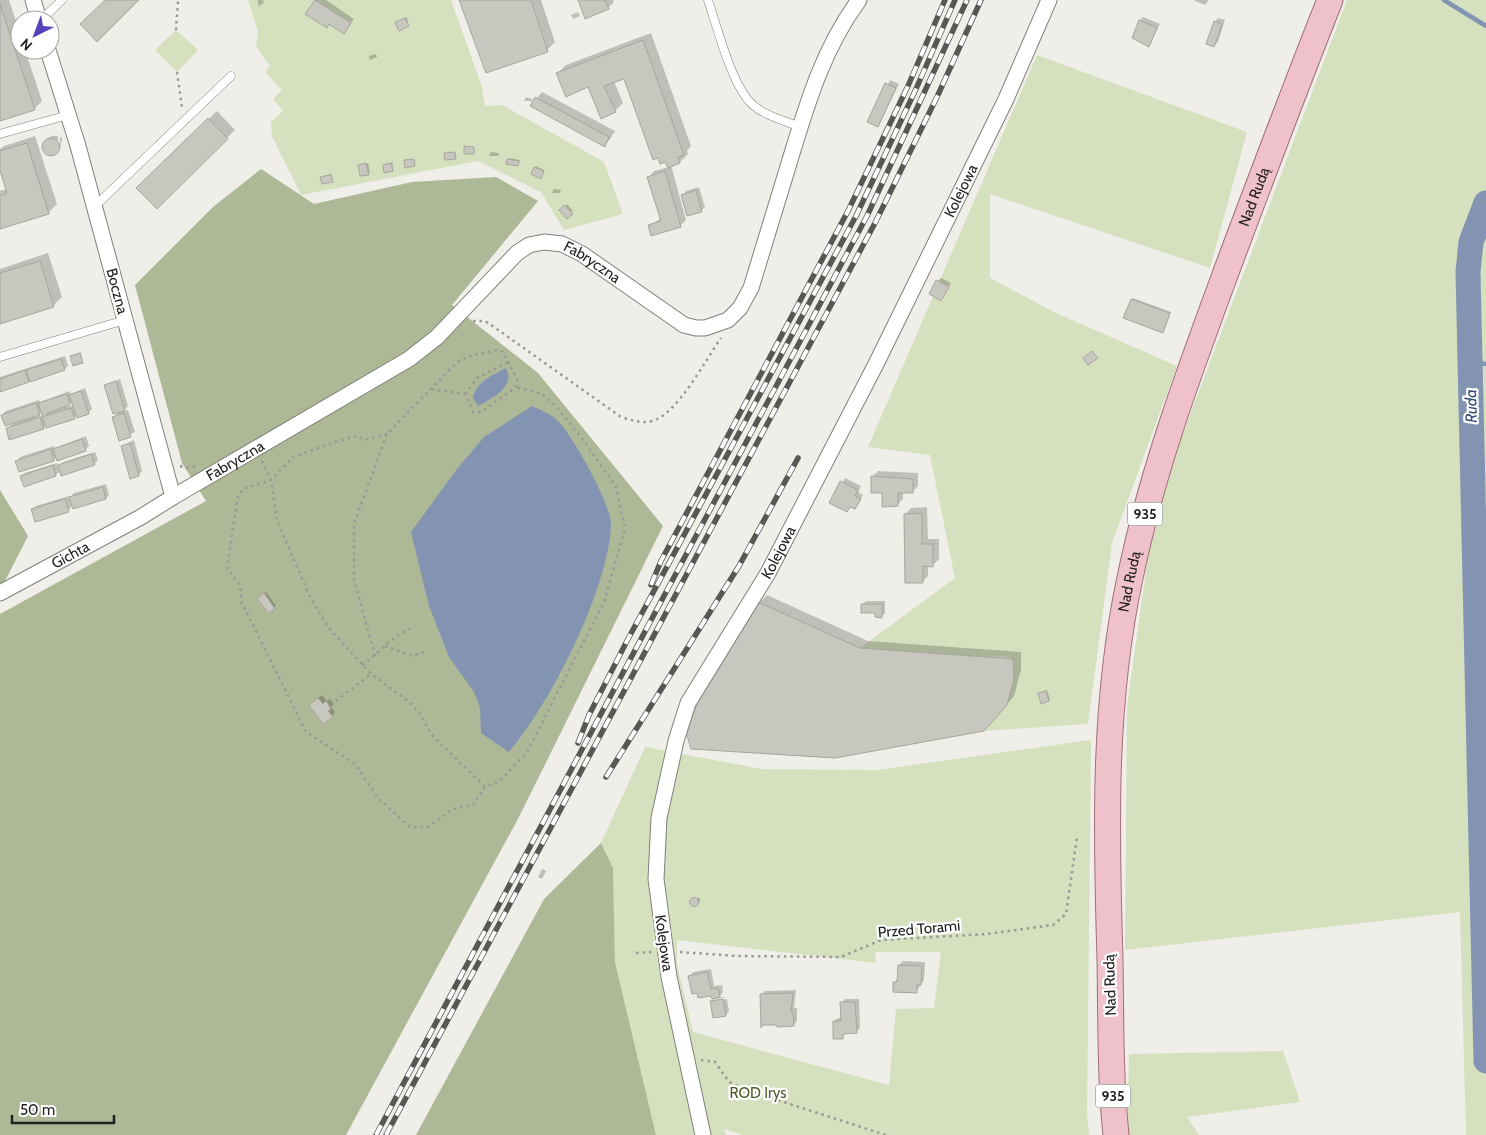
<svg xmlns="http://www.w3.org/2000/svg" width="1486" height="1135" font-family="Cabin,sans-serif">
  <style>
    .green { fill: #d4e0be; fill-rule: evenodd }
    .forest { fill: #adb896 }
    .water { fill: #8394b3 }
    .shadow { fill: #0003; fill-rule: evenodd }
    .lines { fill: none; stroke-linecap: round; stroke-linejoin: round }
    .stream { stroke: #8394b3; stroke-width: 4.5 }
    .river { stroke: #8394b3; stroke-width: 25 }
    .building { fill: #c7c6bf; stroke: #a6a69f }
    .service-casing { stroke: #81807a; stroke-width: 9 }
    .minor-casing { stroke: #81807a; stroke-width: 17 }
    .primary-casing { stroke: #a16e77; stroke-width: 27 }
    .path { stroke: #9a9994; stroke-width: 2.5; stroke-dasharray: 2.5 4; stroke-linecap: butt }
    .service { stroke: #fff; stroke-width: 8 }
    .minor { stroke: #fff; stroke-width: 15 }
    .primary { stroke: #efc1ca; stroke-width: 25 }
    .rail-casing { stroke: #585754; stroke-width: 5.5 }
    .rail { stroke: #fff; stroke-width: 4; stroke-dasharray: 11; stroke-linecap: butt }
    .labels { text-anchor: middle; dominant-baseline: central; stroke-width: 4.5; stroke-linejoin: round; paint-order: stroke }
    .shield { fill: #fff; stroke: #646462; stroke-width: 1 }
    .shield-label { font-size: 14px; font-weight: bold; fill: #22211f }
    .street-label { font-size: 15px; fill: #22211f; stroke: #fff }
    .park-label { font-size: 15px; fill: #4d5c26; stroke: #fff }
    .water-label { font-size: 16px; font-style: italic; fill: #314975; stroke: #fff }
  </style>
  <rect width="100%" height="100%" fill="#efeee8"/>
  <path class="green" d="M 248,0 L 451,0 L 482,87 L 485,106 L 502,105 L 604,162 L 623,214 L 564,230 L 541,192 L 478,161 L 301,195 L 272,136 L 271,122 L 283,111 L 273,99 L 282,90 L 265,72 L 270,66 L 256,47 L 258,32 Z
    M 1347,0 L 1486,0 L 1486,1135 L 1466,1135 L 1460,912 L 1125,950 L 1127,707 L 1150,542 L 1171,465 Z
    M 176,30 L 198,50 L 177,72 L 155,50 Z
    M 1037,55 L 1247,132 L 1210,268 L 990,194 L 990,278 L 1056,313 L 1177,366 L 1112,543 L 1088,724 L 984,731 L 1014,679 L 1013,659 L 1003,656 L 975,658 L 860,648 L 955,578 L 930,455 L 868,447 Z
    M 1091,740 L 1087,1113 L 1089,1135 L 743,1135 L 724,1129 L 726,1135 L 656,1135 L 615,962 L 613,868 L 601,843 L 645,747 L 762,769 L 877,770 ZM 677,940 L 876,963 L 875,952 L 941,952 L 934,1008 L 896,1009 L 889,1085 L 693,1032 L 677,965 Z
    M 1283,1051 L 1300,1102 L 1187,1117 L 1199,1135 L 1127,1135 L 1129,1054 Z"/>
  <path class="forest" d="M 261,169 L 314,204 L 412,182 L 496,177 L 538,201 L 452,305 L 538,373 L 663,526 L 519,817 L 346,1135 L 0,1135 L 0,614 L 206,501 L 182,463 L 135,285 L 213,207 Z
    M 0,490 L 28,536 L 3,585 L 0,587 Z
    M 601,843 L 613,868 L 615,962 L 656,1135 L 416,1135 L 544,899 Z"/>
  <path class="water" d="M 506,368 C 516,387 492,398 478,406 L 473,398 C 476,382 492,375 506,368 Z
    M 532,406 C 540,410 552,414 558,421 C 573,436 612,506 611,525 C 608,590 551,703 509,752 L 481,733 L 480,708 L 474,692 L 449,657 L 429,606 L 411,532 L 457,469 L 484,437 Z"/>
  <path class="shadow" d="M 0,0 L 9,0 L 20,33 L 20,50 L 25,50 L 42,101 L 34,109 L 0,120 Z
    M 258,0 L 263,0 L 264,3 L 258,6 Z
    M 316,0 L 326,0 L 354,19 L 347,28 L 330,23 L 327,27 L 307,14 Z
    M 461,0 L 541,0 L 555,42 L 547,50 Z
    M 579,0 L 613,0 L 614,2 L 608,8 Z
    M 1193,0 L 1209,0 L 1205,5 Z
    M 578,12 L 580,16 L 573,19 L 571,15 Z
    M 407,17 L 408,25 L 397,22 L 398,21 Z
    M 1143,17 L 1160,24 L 1149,46 L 1140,20 Z
    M 1218,18 L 1225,20 L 1218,42 L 1214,46 L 1215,22 Z
    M 651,33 L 691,146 L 687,151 L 688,154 L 680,162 L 671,165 L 686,220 L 680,226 L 649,226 L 661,218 L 649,177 L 654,171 L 669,167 L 625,77 L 614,81 L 623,103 L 615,111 L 589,86 L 558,73 L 566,65 Z
    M 376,54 L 377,57 L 370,60 L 369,56 Z
    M 890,80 L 899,84 L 878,126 L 869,122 Z
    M 542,92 L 615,131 L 610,139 L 604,145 L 532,105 Z
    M 526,97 L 532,99 L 532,101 L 524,101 Z
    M 217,111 L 235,130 L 157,207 L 138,188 Z
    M 35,136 L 57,204 L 49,212 L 0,228 L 0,191 L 7,189 L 0,167 L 0,149 L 4,146 Z
    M 51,136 L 59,136 L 58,136 L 57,151 L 48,154 L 43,149 L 44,144 Z
    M 60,137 L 62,138 L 60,148 Z
    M 491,152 L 499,153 L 498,156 L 489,156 Z
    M 510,158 L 520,160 L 519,163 L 518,165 L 508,160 Z
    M 393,162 L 392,170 L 384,165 L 385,164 Z
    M 368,163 L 370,172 L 368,173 L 359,165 Z
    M 536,166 L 544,170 L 542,176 L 535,168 Z
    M 332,174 L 332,180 L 322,177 L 323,176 Z
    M 699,187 L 705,207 L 701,211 L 683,195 L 686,191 Z
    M 554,189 L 561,190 L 560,193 L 552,193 Z
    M 567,204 L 573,211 L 567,218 L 560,210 Z
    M 48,253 L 62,297 L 54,305 L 0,323 L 0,269 Z
    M 941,278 L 951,283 L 941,299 L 937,281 Z
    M 1133,298 L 1171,312 L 1164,330 L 1132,299 Z
    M 81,352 L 82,362 L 72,357 L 73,355 Z
    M 65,356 L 68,366 L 64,369 L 0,390 L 0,377 Z
    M 120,379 L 128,406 L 122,412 L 128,410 L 135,432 L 120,439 L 113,418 L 120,411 L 105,386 Z
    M 85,388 L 92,409 L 88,413 L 46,425 L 43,428 L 7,429 L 14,422 L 2,415 L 6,411 L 39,400 L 40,402 L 70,391 L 71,394 ZM 73,401 L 74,405 L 67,407 ZM 42,411 L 43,415 L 36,417 ZM 50,411 L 44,416 L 43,413 Z
    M 86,436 L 89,446 L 85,450 L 57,457 L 54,460 L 17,461 L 20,457 L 54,446 L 55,448 Z
    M 134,440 L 142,471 L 139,475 L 122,446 Z
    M 95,452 L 98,460 L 94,464 L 61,470 L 56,475 L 21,476 L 25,473 L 57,463 L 58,467 L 63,462 Z
    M 878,471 L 918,473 L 918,486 L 912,492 L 903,492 L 903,499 L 897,505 L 883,492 L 872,477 Z
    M 845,478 L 861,486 L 858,492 L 863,495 L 855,508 L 850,507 L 847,510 L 831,502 Z
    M 106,484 L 109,495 L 106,498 L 73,505 L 68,511 L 33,510 L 36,506 L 69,496 L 69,498 L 74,493 Z
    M 927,507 L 928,539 L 939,539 L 939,559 L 933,565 L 928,565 L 928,576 L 922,582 L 905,514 L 911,508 Z
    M 266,592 L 276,606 L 269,611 L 260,596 Z
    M 767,595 L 868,641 L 1021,652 L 1021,670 L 1014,696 L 992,721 L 759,603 Z
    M 866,601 L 885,601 L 885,613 L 882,616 L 862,605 Z
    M 1047,690 L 1050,699 L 1048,700 L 1041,692 Z
    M 322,695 L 327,701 L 330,699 L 334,704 L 331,707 L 335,712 L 332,716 L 314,701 Z
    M 542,869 L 546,871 L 542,879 L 538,877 Z
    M 691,898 L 700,898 L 700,902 L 690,904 Z
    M 903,961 L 925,962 L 924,980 L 916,992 L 894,983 L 898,978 L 899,965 Z
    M 711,969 L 714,986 L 722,985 L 723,992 L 719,997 L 727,997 L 714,999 L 714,1001 L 727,999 L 729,1011 L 726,1015 L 711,1001 L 714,999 L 712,994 L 698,992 L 690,976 L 693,972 Z
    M 796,990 L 794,1008 L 797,1008 L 797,1021 L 794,1025 L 761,995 L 765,991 Z
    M 845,999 L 859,999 L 860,1028 L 856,1032 L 846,1032 L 842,1038 L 834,1021 L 838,1018 L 842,1018 L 842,1003 Z"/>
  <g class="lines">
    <path class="stream" d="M 1444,0 L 1486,26
      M 1470,362 L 1486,364"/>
    <path class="river" d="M 1486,203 L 1471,242 L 1468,272 L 1486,1061"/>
  </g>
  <path class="building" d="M 105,0 L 139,0 L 97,42 L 80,24 Z
    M 315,0 L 351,23 L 344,34 L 329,24 L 327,28 L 305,14 Z
    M 459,0 L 531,0 L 548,52 L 486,73 Z
    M 578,0 L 605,0 L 609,9 L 585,19 Z
    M 0,4 L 35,110 L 0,121 Z
    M 405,18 L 409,26 L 399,31 L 395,22 Z
    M 1139,20 L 1157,28 L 1149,47 L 1132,38 Z
    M 1214,21 L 1222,24 L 1214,47 L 1206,44 Z
    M 643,40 L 684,155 L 678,157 L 680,163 L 668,168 L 665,162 L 660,164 L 658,158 L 653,160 L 624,79 L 604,86 L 616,112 L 601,119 L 588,87 L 566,97 L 556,73 Z
    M 885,83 L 896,88 L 878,127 L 867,122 Z
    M 535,97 L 609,137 L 605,147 L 530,106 Z
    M 208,118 L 228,139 L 157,209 L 136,188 Z
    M42 147a9 9 0 1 1 18 0a9 9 0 1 1-18 0Z
    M 27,143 L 49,214 L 0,229 L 0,196 L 7,193 L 0,171 L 0,151 Z
    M 464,146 L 474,147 L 474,154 L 464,154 Z
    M 455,152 L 456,159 L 445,160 L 444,153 Z
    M 414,159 L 415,166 L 405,168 L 404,160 Z
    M 507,159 L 519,161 L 518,166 L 506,164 Z
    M 366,163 L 369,175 L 360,176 L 358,165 Z
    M 391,163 L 393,171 L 384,173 L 383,165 Z
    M 534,167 L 544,171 L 541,179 L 531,174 Z
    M 665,171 L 681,227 L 651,236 L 648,225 L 661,221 L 647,177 Z
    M 331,175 L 333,182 L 322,184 L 320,177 Z
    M 696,190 L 702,212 L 687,216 L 681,195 Z
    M 564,205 L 573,214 L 567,219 L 559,210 Z
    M 40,261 L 54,307 L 0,324 L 0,273 Z
    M 936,280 L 949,287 L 941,301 L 929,294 Z
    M 1131,299 L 1170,313 L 1163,333 L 1123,318 Z
    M 1092,351 L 1098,358 L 1088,365 L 1083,358 Z
    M 80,353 L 83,363 L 73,366 L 70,356 Z
    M 61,359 L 65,370 L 30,382 L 26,370 Z
    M 25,370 L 29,382 L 0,392 L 0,379 Z
    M 116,381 L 125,411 L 113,414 L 104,385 Z
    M 81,391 L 89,414 L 77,418 L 69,395 Z
    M 67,394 L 70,405 L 42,415 L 38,403 Z
    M 36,403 L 40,415 L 5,426 L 1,415 Z
    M 71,408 L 75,419 L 46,428 L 42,417 Z
    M 124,413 L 131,437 L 119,441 L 112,417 Z
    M 40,417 L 44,429 L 9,440 L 6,428 Z
    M 82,439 L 86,451 L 57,461 L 53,449 Z
    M 130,443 L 139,476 L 130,479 L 121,446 Z
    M 51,449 L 54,461 L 19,472 L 15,461 Z
    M 91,454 L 95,465 L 61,476 L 58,465 Z
    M 53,465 L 56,476 L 24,487 L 20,476 Z
    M 871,476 L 913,479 L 913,493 L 898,493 L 898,506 L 882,507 L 882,493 L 871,493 Z
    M 840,481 L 858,490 L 855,496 L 861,499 L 855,509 L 850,507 L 847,512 L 829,503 Z
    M 103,487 L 106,499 L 73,509 L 69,497 Z
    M 65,499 L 69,512 L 35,522 L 31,509 Z
    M 922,513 L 922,544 L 933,544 L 933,567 L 923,566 L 923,583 L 905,583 L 904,514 Z
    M 264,593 L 275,609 L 268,613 L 257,598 Z
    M 758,602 L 860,648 L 1013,659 L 1014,679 L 1007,705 L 984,731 L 835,758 L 691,749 L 686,732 L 698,701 Z
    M 861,604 L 882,604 L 882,618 L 875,617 L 875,613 L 861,613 Z
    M 1046,691 L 1049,701 L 1041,704 L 1038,693 Z
    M 318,698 L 323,704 L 326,701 L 331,709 L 328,711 L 333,717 L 323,724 L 309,705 Z
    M689.5 902a4.5 4.5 0 1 1 9 0a4.5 4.5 0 1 1-9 0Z
    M 898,965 L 922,966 L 921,985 L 917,985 L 917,993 L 893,992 L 893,982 L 897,982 Z
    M 707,972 L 711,989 L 718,988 L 720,997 L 712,999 L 711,996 L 698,998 L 697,993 L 692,994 L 688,976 Z
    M 793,993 L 791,1012 L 793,1012 L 794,1026 L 777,1027 L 777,1025 L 763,1025 L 761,1028 L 760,994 Z
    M 723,999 L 726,1016 L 713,1018 L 710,1001 Z
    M 840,1002 L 855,1002 L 857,1033 L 843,1034 L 843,1039 L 833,1039 L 833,1021 L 841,1021 Z"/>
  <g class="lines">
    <g class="service-casing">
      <path id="service" d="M 708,0 C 717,27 731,81 749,101 C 761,115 783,120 800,127
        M 41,20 L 62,0
        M 0,134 L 68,115
        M 94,207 L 231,76
        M 0,357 L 125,320"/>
    </g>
    <g class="minor-casing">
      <g id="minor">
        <path d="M 33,0 L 39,20"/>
        <path id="s1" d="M 173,497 L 409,359 L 437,337 L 517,253 L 529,245 L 544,242 L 562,244 L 582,254 L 684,325 L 696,328 L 705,328 L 728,320 L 740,308 L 751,288 C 764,246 777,203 790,160 C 807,104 823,49 859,0"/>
        <path id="s2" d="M 0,593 L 141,517 L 173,497 L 78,146 L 48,50"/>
        <path id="s3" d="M 703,1135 L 669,977 L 656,879 L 659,818 L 676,741 L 688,703 L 768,573 L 876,364 L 1006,99 L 1049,0"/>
      </g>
    </g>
    <g class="primary-casing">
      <g id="primary">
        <path id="s4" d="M 1116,1135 C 1110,1077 1111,1017 1110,959 C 1106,831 1103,703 1130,578 C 1152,470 1191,367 1229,264 C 1262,176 1295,88 1330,0"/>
      </g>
    </g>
    <path class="path" d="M 52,25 L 56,39
      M 176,30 L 178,0
      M 177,72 L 182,108
      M 473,321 L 485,321 L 494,327 L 621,417 C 632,420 641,424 652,421 C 677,415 706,359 721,338
      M 465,394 L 477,378 L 508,362
      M 387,434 L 365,440 L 357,436 L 335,442 L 293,457 L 271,480 L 243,489 L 238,496 L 227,568 L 240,585 L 242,603 L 306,732 L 355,764 L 378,798 L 410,827 L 428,827 L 453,809 L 473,805 L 485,787 L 500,781 L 527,752 L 604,602 L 625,529 L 616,487 L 584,441 L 556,406 L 542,394 L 516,387
      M 262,461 L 271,480 L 277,521 L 311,599 L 329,628 L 371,674 L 408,701 L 419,712 L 431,734 L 485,787
      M 180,466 L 187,468 L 196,466
      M 385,646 L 412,656 L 425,652
      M 375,656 L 354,579 L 354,524 L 387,434 L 457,362 L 473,355 L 498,350 L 503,352 L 517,379 L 516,387 L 481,412 L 473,412 L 465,394 L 430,389
      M 362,665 C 381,652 393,634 415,627
      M 336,701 L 371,674
      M 680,952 L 737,956 L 841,957 L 881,940 L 987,934 L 1053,925 L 1066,914 L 1077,837
      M 636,953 L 652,952
      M 701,1060 L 715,1062 L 729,1082 L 746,1090 L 886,1135"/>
    <use href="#service" class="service"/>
    <use href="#minor" class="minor"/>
    <use href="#primary" class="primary"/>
    <g class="rail-casing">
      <path id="rail" d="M 651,585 L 661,561 L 848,211 L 908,86 L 945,0
        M 578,743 L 589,715 L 628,639 L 856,216 L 916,89 L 955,0
        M 606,777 L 739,566 L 798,458
        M 376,1135 L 867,216 L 967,0
        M 386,1135 L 875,223 L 937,97 L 981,0"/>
    </g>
    <use href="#rail" class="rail"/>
  </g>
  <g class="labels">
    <g class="shield">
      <rect x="1127.5" y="502.5" width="35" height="23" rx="4"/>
      <rect x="1095.5" y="1084.5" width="35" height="23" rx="4"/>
    </g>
    <g class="shield-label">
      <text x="1145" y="514">935</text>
      <text x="1113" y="1096">935</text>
    </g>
    <g class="street-label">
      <text stroke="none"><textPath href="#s3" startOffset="1021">Kolejowa</textPath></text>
      <text stroke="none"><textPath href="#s4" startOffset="960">Nad Rudą</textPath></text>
      <text stroke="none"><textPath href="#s1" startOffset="508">Fabryczna</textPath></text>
      <text transform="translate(117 291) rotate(75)">Boczna</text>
      <text stroke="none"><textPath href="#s1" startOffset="72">Fabryczna</textPath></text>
      <text stroke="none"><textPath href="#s3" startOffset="616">Kolejowa</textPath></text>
      <text stroke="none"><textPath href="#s2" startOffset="80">Gichta</textPath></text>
      <text stroke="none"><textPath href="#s4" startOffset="555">Nad Rudą</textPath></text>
      <text transform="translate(919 929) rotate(-5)">Przed Torami</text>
      <text transform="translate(664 943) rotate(82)">Kolejowa</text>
      <text transform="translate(1110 985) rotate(-92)">Nad Rudą</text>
    </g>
    <g class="park-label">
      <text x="758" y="1093">ROD Irys</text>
    </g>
    <g class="water-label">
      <text transform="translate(1471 406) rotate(-91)">Ruda</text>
    </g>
  </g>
  <g transform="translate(35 35) rotate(222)"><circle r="24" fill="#ffffff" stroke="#a7a6a5"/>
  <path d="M0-4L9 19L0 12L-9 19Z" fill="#5442ba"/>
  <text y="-8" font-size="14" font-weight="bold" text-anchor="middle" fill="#22211f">N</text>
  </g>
  <path d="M12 1115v8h102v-8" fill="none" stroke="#22211f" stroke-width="2.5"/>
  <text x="20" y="1115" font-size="15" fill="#22211f" stroke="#ffffff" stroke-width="4" paint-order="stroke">50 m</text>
</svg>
